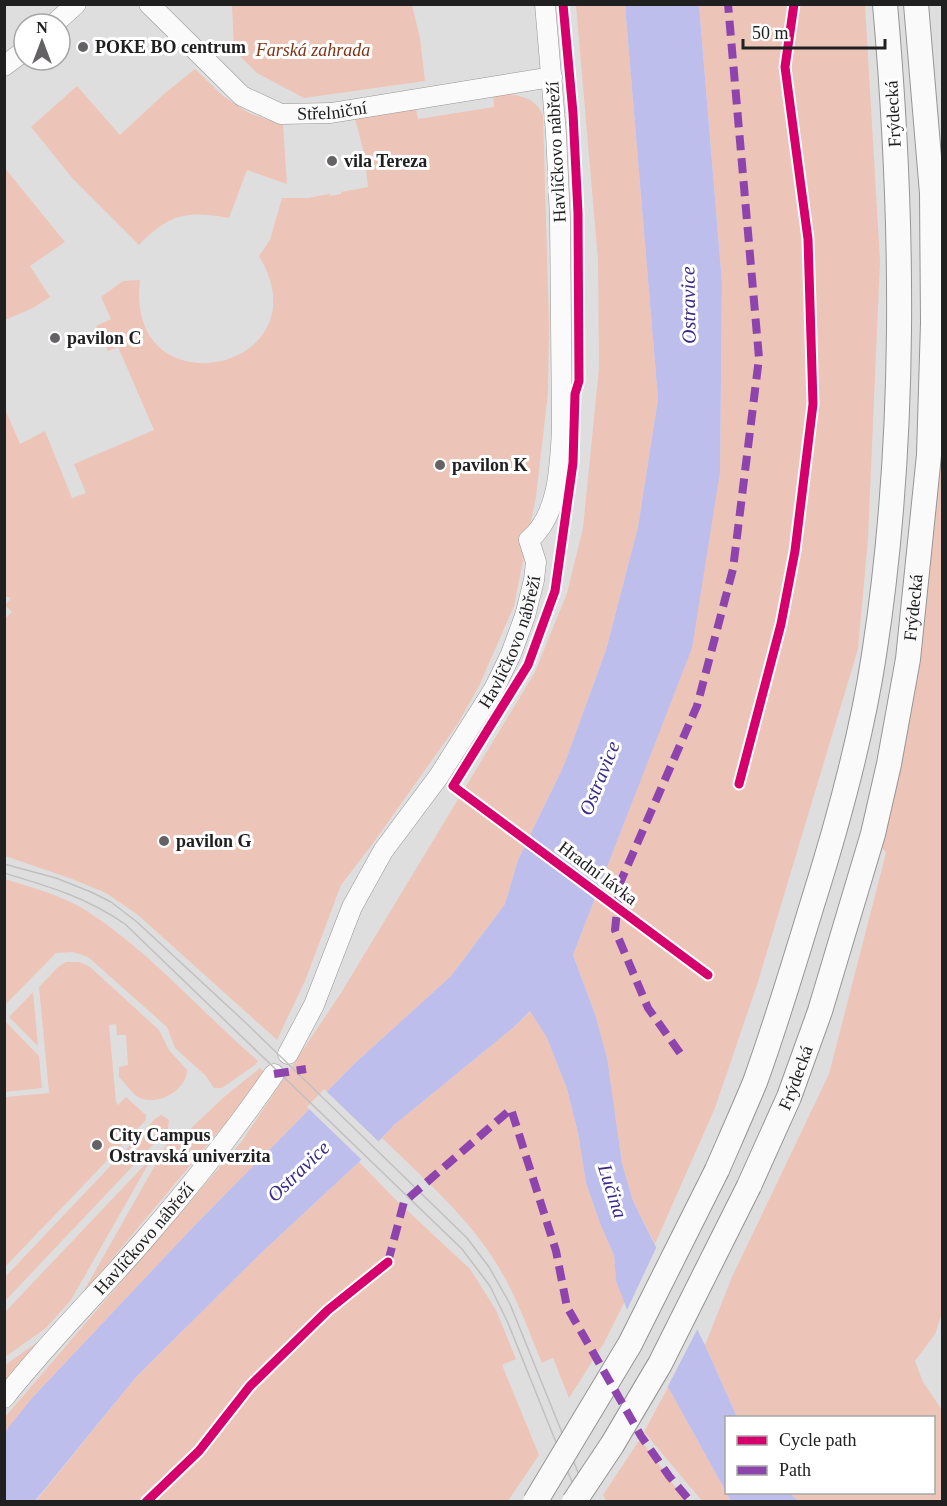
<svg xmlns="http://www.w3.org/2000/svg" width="947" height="1506" font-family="'Times New Roman',serif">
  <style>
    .green { fill: #edc5b8; fill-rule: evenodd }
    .water { fill: #bebeed }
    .pier { fill: #dfdedf }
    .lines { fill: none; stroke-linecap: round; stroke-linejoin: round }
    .minor-casing { stroke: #969596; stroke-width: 21 }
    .major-casing { stroke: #969596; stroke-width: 26 }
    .minor { stroke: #fafafa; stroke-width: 20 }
    .major { stroke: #fafafa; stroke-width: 24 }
    .tram { stroke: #c1c0c1; stroke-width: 1.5 }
    .major-bridge-casing { stroke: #969596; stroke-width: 26; stroke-linecap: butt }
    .major-bridge { stroke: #fafafa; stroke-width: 24 }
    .quiet { stroke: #8e44ad; stroke-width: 8; stroke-dasharray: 15 8; stroke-linecap: butt }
    .cycleway-casing { stroke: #fff; stroke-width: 13 }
    .cycleway { stroke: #d6006c; stroke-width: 9 }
    .poi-dot { fill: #646264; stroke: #fff; stroke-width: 2 }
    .labels { text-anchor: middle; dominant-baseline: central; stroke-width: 6; stroke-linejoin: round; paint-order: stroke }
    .poi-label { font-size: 18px; font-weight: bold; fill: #212021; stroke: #fff; text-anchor: start }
    .park-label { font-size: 18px; font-style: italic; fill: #813213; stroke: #fff }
    .street-label { font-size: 18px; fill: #212021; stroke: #fff }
    .water-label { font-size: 20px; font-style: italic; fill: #382a86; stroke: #fff }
  </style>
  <rect width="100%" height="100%" fill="#dfdedf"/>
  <path class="green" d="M 232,5 L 412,5 L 420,38 L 425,81 L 304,98 L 257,73 L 234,50 Z
    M 576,5 L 625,5 L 658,399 L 638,527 L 606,650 L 564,765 L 518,860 L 505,904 L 451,976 L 354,1064 L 195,1225 L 32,1398 L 5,1433 L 5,1417 L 242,1141 L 341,993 L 535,672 L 567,593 L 583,528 L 599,368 L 598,260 Z
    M 699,5 L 865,5 L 880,261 L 868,539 L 858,649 L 757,985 L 715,1108 L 655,1244 L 633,1201 L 622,1163 L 615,1115 L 595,1014 L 573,955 L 633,800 L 720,472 L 722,283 Z
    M 195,69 L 223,96 L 249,113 L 283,125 L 287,184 L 247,170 L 229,218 C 188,210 168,214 139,245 L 73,179 L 31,127 L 77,86 L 120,135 L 164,94 Z
    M 510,94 C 526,97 536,100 543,115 L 549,323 L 548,393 L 536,497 L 514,606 L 479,686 L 457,725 L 371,846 L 341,885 L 305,981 L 277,1040 L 138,915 L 106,893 L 72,879 L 5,856 L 4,619 L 12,612 L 5,605 L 11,598 L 4,596 L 5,409 L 20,444 L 45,431 L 72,498 L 86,493 L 74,464 L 154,430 L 118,347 L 108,351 L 96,326 L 111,319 L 101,297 L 123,281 L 140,280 C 124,415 328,370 259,256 L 270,240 L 282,198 L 308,198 L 329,194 L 330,196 L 341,194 L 341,192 L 368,187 L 364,153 L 355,119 L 416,109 L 418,119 L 494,107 L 493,96 Z
    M 4,167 L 65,242 L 30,266 L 50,297 L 33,308 L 5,320 Z
    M 942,183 L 942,1313 L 935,1334 L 915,1361 L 923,1382 L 942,1410 L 942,1501 L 799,1501 L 789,1493 L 934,1492 L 934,1418 L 737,1417 L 705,1345 L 732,1277 L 829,1074 L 886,853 L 873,834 L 889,764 Z
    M 5,879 C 30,887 58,894 82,908 C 147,948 200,1011 258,1061 L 255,1065 L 222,1088 L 214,1088 L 206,1076 L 175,1048 L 167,1027 L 88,957 L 73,952 L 56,953 L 5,1005 Z
    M 66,962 L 79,962 L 89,966 L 159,1030 L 169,1050 L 187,1070 C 187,1090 158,1106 140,1098 C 132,1094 125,1083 119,1077 L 119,1067 L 128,1065 L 126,1035 L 117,1035 L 116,1024 L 109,1025 L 116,1102 L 118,1105 L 126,1097 L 146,1115 L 146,1120 L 5,1267 L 5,1097 L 49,1093 L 39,987 L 58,967 Z
    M 33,992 L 38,1046 L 9,1017 Z
    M 531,1011 L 547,1038 L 567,1089 L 578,1133 L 586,1183 L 601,1226 L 614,1255 L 616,1280 L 625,1301 L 604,1343 L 569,1398 L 553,1358 L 542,1363 C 529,1332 518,1300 501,1271 C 471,1219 424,1179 382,1138 L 394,1125 L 514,1027 Z
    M 7,1023 L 39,1056 L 42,1088 L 5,1092 L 4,1025 Z
    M 260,1068 L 265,1073 L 234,1113 L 81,1296 L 167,1144 L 182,1129 L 187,1132 L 224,1097 Z
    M 161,1115 L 169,1120 L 168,1129 L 5,1301 L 5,1277 L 155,1119 Z
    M 153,1156 L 71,1300 L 46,1328 L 5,1357 L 5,1312 Z
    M 359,1162 L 394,1198 L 470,1269 L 496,1310 L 516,1359 L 502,1365 L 539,1455 L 508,1501 L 35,1502 L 136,1377 L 260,1254 ZM 271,1368 L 211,1437 L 210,1437 L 250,1386 Z
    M 52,1332 L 5,1391 L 5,1365 Z
    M 668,1387 L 731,1501 L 702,1501 L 644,1432 Z
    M 640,1439 L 676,1488 L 688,1501 L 606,1501 L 603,1495 Z"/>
  <path class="water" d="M 625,5 L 699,5 L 722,283 L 720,472 L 692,648 L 573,955 L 595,1014 L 607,1058 L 622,1163 L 633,1201 L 705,1345 L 737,1417 L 726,1418 L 726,1492 L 789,1493 L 799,1501 L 731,1501 L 631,1320 L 616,1281 L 614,1255 L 601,1226 L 586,1183 L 578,1133 L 567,1089 L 547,1038 L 530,1011 L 514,1027 L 394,1125 L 359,1162 L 260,1254 L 136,1377 L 35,1501 L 5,1501 L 4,1433 L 32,1398 L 195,1225 L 354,1064 L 451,976 L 505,904 L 518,860 L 564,765 L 606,650 L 638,527 L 658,399 Z"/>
  <path class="pier" d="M 324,1089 L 380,1143 L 363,1161 L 307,1107 Z
    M 658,1244 L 699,1326 L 666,1390 L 629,1322 L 626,1312 Z"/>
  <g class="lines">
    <g class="minor-casing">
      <g id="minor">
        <path id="s1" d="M 149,4 L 242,96 L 281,114 L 331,113 L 552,77"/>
        <path d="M 54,24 L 76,4"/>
        <path d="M 4,66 L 24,51"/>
        <path id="s2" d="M 288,1054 L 314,1005 L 352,907 L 383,851 L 439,776 L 494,689 L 511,654 L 525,616 L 534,580 L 536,562 L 529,540 C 559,515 560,466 562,429 L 560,218 L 556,133 L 545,4"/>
        <path id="s3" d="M 4,1398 C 48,1342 98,1293 144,1240 C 190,1187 234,1132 274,1074"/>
      </g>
    </g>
    <g class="major-casing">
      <g id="major">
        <path d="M 717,1170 C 730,1140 743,1111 755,1082 C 776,1024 794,964 812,905 C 838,823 861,740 874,655 C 907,441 904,220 885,4"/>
        <path id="s4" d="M 749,1186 L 789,1097 L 820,1011 L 873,834 L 889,764 L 908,659 L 929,455 L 933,323 L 932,193 L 916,4"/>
      </g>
    </g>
    <use href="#minor" class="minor"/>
    <use href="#major" class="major"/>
    <path class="tram" d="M 4,864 L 56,878 L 91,892 L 111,902 L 137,922 L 246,1023 L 467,1238 L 489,1267 L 510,1304 L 590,1502
      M 4,873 C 51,887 85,897 125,924 L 462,1249 L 490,1286 L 508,1323 L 580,1502"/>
    <g class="major-bridge-casing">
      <path id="major-bridge" d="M 535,1502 L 630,1344 L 717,1170
        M 574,1502 L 612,1445 L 660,1364 L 749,1186"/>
    </g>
    <use href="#major-bridge" class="major-bridge"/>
    <path class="quiet" d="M 680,1053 L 648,1008 L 615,930 L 620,883 L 697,706 L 733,569 L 759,358 L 728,4
      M 274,1074 L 306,1069
      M 388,1262 L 404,1202 L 511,1109 L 556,1251 L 567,1307 L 641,1436 L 669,1476 L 691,1502"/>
    <g class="cycleway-casing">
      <path id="cycleway" d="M 563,4 L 573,113 L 578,213 L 579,381 L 575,394 L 573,463 L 555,591 L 528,665 L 453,786 L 708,975
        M 739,784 L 781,624 L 795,551 L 813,404 L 808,239 L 785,67 L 794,4
        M 146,1502 L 199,1451 L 250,1386 L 328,1310 L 388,1262"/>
    </g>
    <use href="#cycleway" class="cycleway"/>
  </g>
  <g class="poi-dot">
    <circle cx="83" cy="47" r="6"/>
    <circle cx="332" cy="161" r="6"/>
    <circle cx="55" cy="338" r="6"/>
    <circle cx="440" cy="465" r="6"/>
    <circle cx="164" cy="841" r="6"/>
    <circle cx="97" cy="1145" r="6"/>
  </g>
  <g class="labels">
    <g class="poi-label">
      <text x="95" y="47">POKE BO centrum</text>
      <text x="344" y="161">vila Tereza</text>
      <text x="67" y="338">pavilon C</text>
      <text x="452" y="465">pavilon K</text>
      <text x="176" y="841">pavilon G</text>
      <text x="109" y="1135">City Campus<tspan x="109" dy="21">Ostravská univerzita</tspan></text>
    </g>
    <g class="park-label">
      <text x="313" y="50">Farská zahrada</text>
    </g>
    <g class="street-label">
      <text stroke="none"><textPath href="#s1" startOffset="225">Střelniční</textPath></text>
      <text transform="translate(893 114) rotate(-93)">Frýdecká</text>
      <text transform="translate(556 152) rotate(-93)">Havlíčkovo nábřeží</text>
      <text stroke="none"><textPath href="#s4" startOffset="604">Frýdecká</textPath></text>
      <text stroke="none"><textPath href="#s2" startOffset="471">Havlíčkovo nábřeží</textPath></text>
      <text transform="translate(598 873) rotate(37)">Hradní lávka</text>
      <text stroke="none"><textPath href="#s4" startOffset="118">Frýdecká</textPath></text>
      <text stroke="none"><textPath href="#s3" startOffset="212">Havlíčkovo nábřeží</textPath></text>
    </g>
    <g class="water-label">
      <text transform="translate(688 305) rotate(-91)">Ostravice</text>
      <text transform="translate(599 778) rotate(-68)">Ostravice</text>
      <text transform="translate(298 1171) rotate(-44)">Ostravice</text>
      <text transform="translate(613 1191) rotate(72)">Lučina</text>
    </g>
  </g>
  <rect width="947" height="1506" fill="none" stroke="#212021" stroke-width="12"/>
  <rect x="725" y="1416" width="210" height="78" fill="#ffffff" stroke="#a6a6a6" stroke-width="1.5"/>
  <rect x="737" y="1436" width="30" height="9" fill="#d6006c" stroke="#a6a6a6" stroke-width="1.5"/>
  <text x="779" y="1446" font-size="18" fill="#212021">Cycle path</text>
  <rect x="737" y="1466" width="30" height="9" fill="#8e44ad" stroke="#a6a6a6" stroke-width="1.5"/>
  <text x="779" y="1476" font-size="18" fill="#212021">Path</text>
  <g transform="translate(42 42)"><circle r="28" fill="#ffffff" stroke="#a6a6a6" stroke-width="1.5"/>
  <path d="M0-4.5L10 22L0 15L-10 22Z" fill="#646264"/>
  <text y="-9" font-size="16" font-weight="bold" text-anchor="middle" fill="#212021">N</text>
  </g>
  <path d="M743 39v9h142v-9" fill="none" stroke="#212021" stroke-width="3"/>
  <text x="752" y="39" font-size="18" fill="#212021" stroke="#ffffff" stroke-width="4.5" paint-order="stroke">50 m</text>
</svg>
